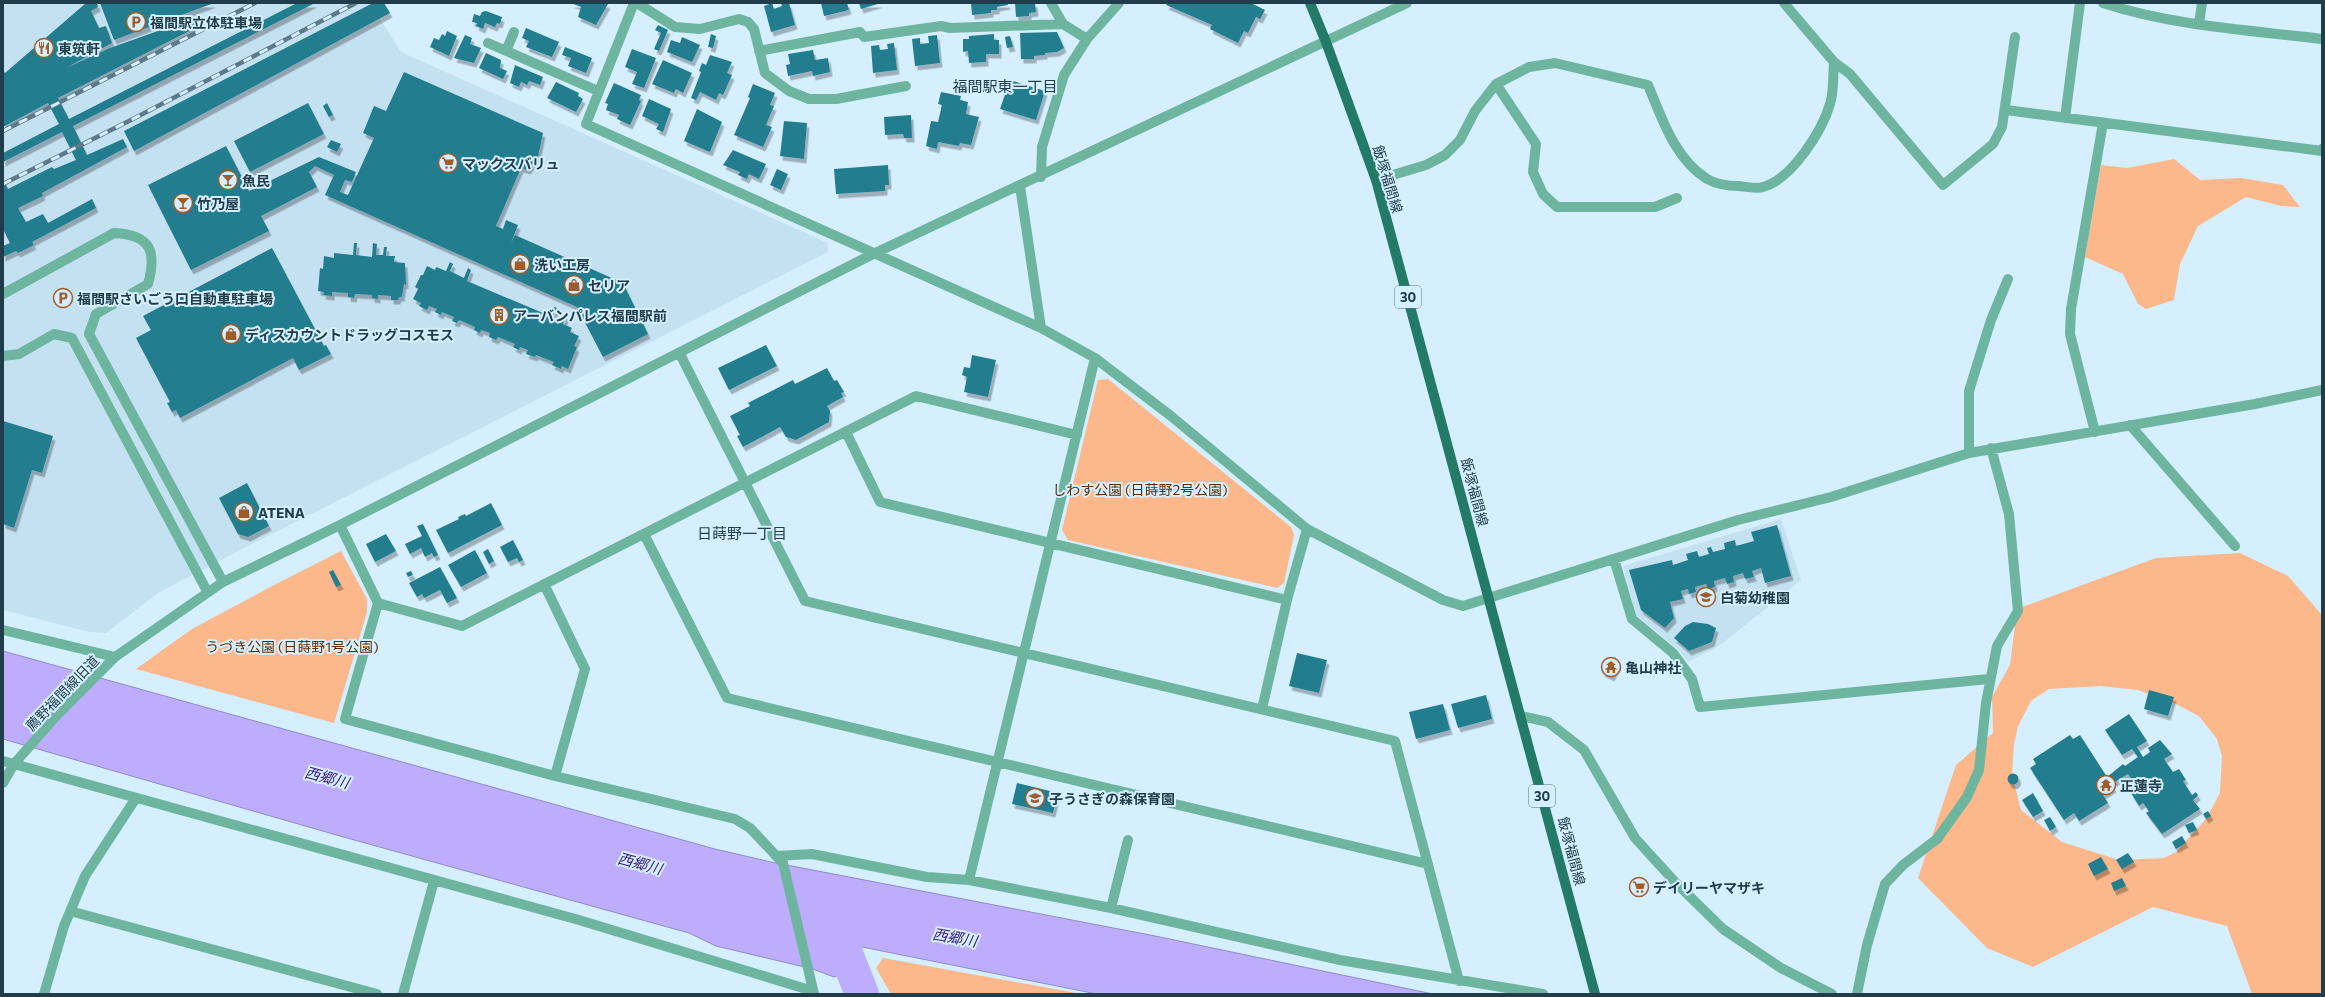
<svg xmlns="http://www.w3.org/2000/svg" width="2325" height="997" font-family="Commissioner,'Noto Sans JP',sans-serif">
  <style>
    .built { fill: #c4e1f2 }
    .green { fill: #fcb78a; fill-rule: evenodd }
    .water { fill: #beadfc; stroke: #8f8bc7 }
    .lines { fill: none; stroke-linecap: round; stroke-linejoin: round }
    .river { stroke: #beadfc; stroke-width: 34 }
    .building { fill: #237e8f; filter: url(#shadow) }
    .minor { stroke: #6eb5a0; stroke-width: 10 }
    .major { stroke: #237a66; stroke-width: 10 }
    .rail-casing { stroke: #5e7989; stroke-width: 4.5 }
    .rail { stroke: #d5efff; stroke-width: 3; stroke-dasharray: 9; stroke-linecap: butt }
    .labels { text-anchor: middle; dominant-baseline: central; stroke-width: 4; stroke-linejoin: round; paint-order: stroke }
    .shield { fill: #d5efff; stroke: #577282; stroke-width: 1 }
    .shield-label { font-size: 13px; font-weight: bold; fill: #213d4c }
    .poi-label { font-size: 14px; font-weight: bold; fill: #213d4c; stroke: #d5efff; text-anchor: start }
    .street-label { font-size: 14px; fill: #213d4c; stroke: #d5efff }
    .park-label { font-size: 14px; fill: #5e2e06; stroke: #d5efff }
    .neighbourhood-label { font-size: 15px; fill: #213d4c; stroke: #d5efff }
    .water-label { font-size: 15px; font-style: italic; fill: #402079; stroke: #d5efff }
  </style>
  <defs>
    <filter id="shadow"><feDropShadow dx="2.5" dy="4.5" stdDeviation="0" flood-color="#0004"/></filter>
  </defs>
  <rect width="100%" height="100%" fill="#d5efff"/>
  <path class="built" d="M 3,3 L 370,3 L 401,52 L 828,243 L 828,252 L 250,545 L 158,593 L 106,633 L 90,632 L 3,610 Z
    M 1781,519 L 1801,580 L 1719,646 L 1688,662 L 1679,650 L 1636,615 L 1623,566 Z"/>
  <path class="green" d="M 2174,159 L 2200,180 L 2241,178 L 2283,185 L 2300,207 L 2281,206 L 2246,197 L 2198,226 L 2180,264 L 2174,300 L 2146,309 L 2138,304 L 2123,274 L 2085,257 L 2101,165 L 2127,168 Z
    M 1108,379 L 1291,527 L 1294,535 L 1284,583 L 1277,588 L 1068,540 L 1062,530 L 1098,380 Z
    M 341,551 L 367,599 L 367,612 L 334,723 L 136,669 L 192,629 L 274,585 Z
    M 2240,553 L 2288,576 L 2322,615 L 2322,994 L 2252,994 L 2227,926 L 2153,907 L 2033,967 L 1987,948 L 1918,878 L 1956,765 L 1993,733 L 1992,697 L 2010,665 L 2017,609 L 2156,558 ZM 2101,686 L 2138,690 L 2176,704 L 2199,716 L 2217,739 L 2222,756 L 2220,793 L 2206,819 L 2176,852 L 2164,858 L 2119,860 L 2062,842 L 2021,810 L 2012,775 L 2014,744 L 2018,726 L 2031,701 L 2049,689 Z
    M 883,958 L 1082,994 L 891,994 L 876,968 Z"/>
  <path class="water" d="M 3,651 L 715,849 L 771,862 L 1155,936 L 1433,994 L 1097,994 L 857,946 L 839,975 L 834,977 L 813,969 L 716,946 L 689,933 L 340,836 L 3,739 Z"/>
  <g class="lines">
    <path class="river" d="M 831,916 L 862,994"/>
  </g>
  <path class="building" d="M 86,3 L 97,3 L 98,7 L 91,11 L 99,28 L 106,26 L 112,43 L 66,68 L 110,48 L 200,16 L 203,24 L 58,98 L 69,119 L 297,3 L 315,3 L 73,126 L 87,155 L 123,139 L 127,147 L 42,193 L 43,196 L 18,208 L 26,222 L 43,214 L 48,223 L 92,199 L 96,208 L 32,242 L 34,245 L 18,253 L 16,251 L 3,257 L 3,246 L 10,243 L 3,229 L 3,179 L 8,189 L 52,167 L 54,169 L 76,160 L 62,132 L 3,162 L 3,153 L 59,124 L 48,103 L 3,127 L 3,70 L 5,73 Z
    M 100,3 L 214,3 L 114,40 Z
    M 373,3 L 384,3 L 390,13 L 134,151 L 124,131 Z
    M 571,3 L 605,3 L 608,4 L 596,25 L 578,17 L 581,7 Z
    M 772,3 L 774,9 L 782,6 L 781,3 L 789,3 L 795,25 L 771,32 L 764,6 Z
    M 821,3 L 847,3 L 849,10 L 824,16 Z
    M 859,3 L 881,3 L 861,9 Z
    M 971,3 L 1007,3 L 1008,5 L 997,7 L 997,10 L 991,10 L 991,13 L 972,15 Z
    M 1015,3 L 1035,3 L 1036,12 L 1029,13 L 1029,16 L 1016,17 Z
    M 1168,3 L 1251,3 L 1265,10 L 1260,19 L 1256,17 L 1248,33 L 1244,31 L 1238,43 L 1210,29 L 1212,25 L 1166,5 Z
    M 486,11 L 502,17 L 500,24 L 497,23 L 495,27 L 485,23 L 483,29 L 476,26 L 477,23 L 472,22 L 474,14 L 480,16 L 482,12 Z
    M 658,25 L 668,30 L 659,51 L 654,49 L 661,33 L 655,30 Z
    M 526,28 L 559,42 L 552,57 L 526,47 L 529,41 L 522,38 Z
    M 447,31 L 457,36 L 449,56 L 430,47 L 434,38 L 439,40 L 442,34 L 445,36 Z
    M 1057,32 L 1064,48 L 1057,52 L 1045,53 L 1045,55 L 1034,56 L 1034,59 L 1021,59 L 1020,33 Z
    M 711,34 L 716,36 L 713,48 L 708,47 Z
    M 994,34 L 994,40 L 999,40 L 999,54 L 986,54 L 986,62 L 969,63 L 968,51 L 963,52 L 963,39 L 969,39 L 969,36 Z
    M 465,35 L 472,38 L 470,44 L 481,48 L 474,63 L 454,58 Z
    M 937,35 L 940,63 L 915,66 L 912,39 L 920,38 L 920,44 L 929,43 L 928,36 Z
    M 1010,36 L 1013,47 L 1007,48 L 1005,37 Z
    M 682,37 L 700,45 L 692,62 L 667,52 L 671,40 L 680,43 Z
    M 894,43 L 897,70 L 873,73 L 871,46 L 879,45 L 880,50 L 888,49 L 887,44 Z
    M 565,47 L 592,58 L 586,73 L 568,66 L 571,58 L 562,55 Z
    M 632,49 L 656,58 L 644,88 L 632,84 L 637,72 L 625,67 Z
    M 813,50 L 815,60 L 828,58 L 830,72 L 813,76 L 812,71 L 788,76 L 786,65 L 790,64 L 788,54 Z
    M 486,53 L 501,60 L 500,68 L 507,71 L 503,79 L 479,68 Z
    M 710,55 L 732,62 L 727,73 L 732,75 L 723,95 L 719,93 L 716,100 L 700,92 L 696,100 L 691,98 L 701,72 L 699,71 L 702,63 L 706,65 Z
    M 663,60 L 692,73 L 683,93 L 676,89 L 674,93 L 652,84 Z
    M 515,65 L 543,77 L 540,85 L 529,81 L 527,85 L 521,82 L 519,87 L 510,83 Z
    M 404,72 L 543,133 L 538,157 L 528,170 L 521,168 L 496,226 L 503,229 L 506,220 L 518,225 L 511,243 L 515,235 L 623,283 L 648,334 L 603,357 L 577,307 L 325,195 L 334,175 L 315,166 L 309,172 L 317,187 L 261,216 L 269,231 L 191,270 L 148,185 L 226,146 L 249,191 L 319,157 L 356,172 L 352,182 L 345,180 L 340,192 L 348,195 L 374,138 L 363,133 L 374,106 L 386,111 Z
    M 1010,80 L 1045,91 L 1036,120 L 1000,109 Z
    M 556,82 L 579,93 L 578,96 L 583,99 L 576,112 L 547,98 Z
    M 614,83 L 641,95 L 639,100 L 641,101 L 630,125 L 617,119 L 619,115 L 606,110 L 608,104 L 605,103 Z
    M 753,84 L 775,93 L 770,105 L 774,106 L 766,125 L 772,127 L 763,147 L 734,135 L 750,98 L 748,97 Z
    M 941,92 L 961,96 L 960,100 L 968,102 L 966,114 L 979,117 L 971,145 L 960,143 L 959,146 L 938,142 L 937,149 L 926,146 L 931,121 L 938,122 L 942,105 L 938,104 Z
    M 649,99 L 671,109 L 663,132 L 656,129 L 659,124 L 642,116 Z
    M 308,103 L 324,134 L 250,172 L 234,141 Z
    M 327,103 L 333,115 L 329,117 L 323,106 Z
    M 697,109 L 722,122 L 710,152 L 684,141 Z
    M 911,115 L 912,138 L 904,138 L 903,134 L 885,135 L 884,117 Z
    M 784,121 L 807,123 L 804,159 L 780,156 Z
    M 331,140 L 341,144 L 337,152 L 327,147 Z
    M 733,150 L 766,164 L 759,179 L 749,174 L 747,179 L 738,175 L 740,172 L 723,165 Z
    M 888,165 L 889,185 L 885,185 L 885,191 L 836,194 L 834,169 Z
    M 777,169 L 788,174 L 781,190 L 770,185 Z
    M 354,243 L 357,243 L 356,255 L 372,257 L 373,243 L 377,244 L 376,255 L 383,255 L 384,247 L 387,247 L 386,256 L 395,256 L 394,262 L 405,263 L 406,285 L 404,284 L 402,297 L 399,297 L 398,300 L 391,300 L 391,296 L 378,295 L 378,299 L 372,298 L 372,295 L 355,294 L 354,298 L 348,297 L 348,293 L 332,292 L 332,296 L 323,295 L 324,292 L 318,291 L 320,268 L 323,269 L 324,256 L 334,258 L 334,253 L 353,255 Z
    M 272,248 L 324,346 L 326,345 L 331,354 L 299,370 L 293,358 L 180,418 L 176,410 L 172,412 L 167,403 L 170,402 L 136,338 L 151,330 L 143,316 Z
    M 450,262 L 453,264 L 450,271 L 464,278 L 468,268 L 471,270 L 467,281 L 550,316 L 554,307 L 557,308 L 552,318 L 561,322 L 564,314 L 567,316 L 563,324 L 572,328 L 570,332 L 579,336 L 574,346 L 577,347 L 568,369 L 562,366 L 561,369 L 552,365 L 554,362 L 536,355 L 535,357 L 526,354 L 528,350 L 520,347 L 519,350 L 513,347 L 515,344 L 498,337 L 496,340 L 489,337 L 490,333 L 481,330 L 480,333 L 474,330 L 475,327 L 459,320 L 457,323 L 452,321 L 454,317 L 442,312 L 441,315 L 435,312 L 437,309 L 429,306 L 427,310 L 419,306 L 421,303 L 413,299 L 418,289 L 415,287 L 421,275 L 423,275 L 427,266 L 435,270 L 436,267 L 446,271 Z
    M 766,345 L 777,366 L 729,390 L 718,368 Z
    M 972,355 L 996,360 L 988,397 L 964,392 L 967,377 L 962,375 L 964,367 L 970,368 Z
    M 827,368 L 834,381 L 837,380 L 844,392 L 841,393 L 843,397 L 827,406 L 830,411 L 829,422 L 796,440 L 786,437 L 780,427 L 743,447 L 737,436 L 740,435 L 730,416 L 750,406 L 748,403 L 793,380 L 795,384 Z
    M 3,421 L 53,436 L 42,473 L 32,470 L 14,528 L 3,524 Z
    M 247,483 L 269,526 L 248,537 L 238,534 L 219,498 Z
    M 491,503 L 502,525 L 448,553 L 436,530 L 459,519 L 458,517 L 465,514 L 466,516 Z
    M 423,524 L 438,555 L 434,557 L 432,553 L 425,557 L 421,548 L 410,554 L 405,544 L 422,536 L 417,526 Z
    M 1777,525 L 1791,576 L 1765,583 L 1761,568 L 1752,571 L 1754,577 L 1745,579 L 1743,573 L 1733,576 L 1734,582 L 1727,584 L 1725,578 L 1714,581 L 1715,587 L 1708,589 L 1706,584 L 1695,587 L 1696,592 L 1689,594 L 1688,589 L 1681,591 L 1683,599 L 1670,602 L 1674,618 L 1665,628 L 1641,610 L 1629,570 L 1672,560 L 1673,565 L 1688,560 L 1686,554 L 1697,551 L 1699,557 L 1709,554 L 1707,548 L 1711,547 L 1713,552 L 1725,549 L 1724,543 L 1735,540 L 1736,546 L 1754,541 L 1751,532 Z
    M 386,534 L 396,551 L 375,562 L 366,544 Z
    M 513,540 L 523,560 L 519,562 L 517,558 L 508,562 L 500,547 Z
    M 488,549 L 494,561 L 489,564 L 483,552 Z
    M 475,550 L 487,573 L 461,587 L 448,565 Z
    M 440,567 L 457,598 L 447,603 L 440,590 L 424,598 L 422,594 L 417,597 L 409,583 Z
    M 333,570 L 341,585 L 336,587 L 329,572 Z
    M 411,571 L 413,575 L 408,577 L 406,573 Z
    M 1693,622 L 1708,624 L 1716,628 L 1712,642 L 1689,651 L 1674,638 L 1685,626 Z
    M 1297,653 L 1327,660 L 1319,693 L 1289,686 Z
    M 1610,658 L 1619,663 L 1612,677 L 1602,672 Z
    M 2149,690 L 2174,697 L 2168,716 L 2144,709 Z
    M 1486,695 L 1492,719 L 1458,728 L 1451,704 Z
    M 1443,704 L 1450,730 L 1416,739 L 1409,712 Z
    M 2129,714 L 2147,741 L 2137,747 L 2143,757 L 2150,752 L 2148,748 L 2160,740 L 2172,754 L 2164,759 L 2173,772 L 2179,769 L 2186,780 L 2183,781 L 2192,795 L 2196,792 L 2198,796 L 2193,800 L 2200,809 L 2162,834 L 2146,813 L 2149,811 L 2143,803 L 2139,806 L 2131,793 L 2138,789 L 2128,774 L 2111,784 L 2114,788 L 2103,795 L 2108,803 L 2079,821 L 2074,813 L 2064,820 L 2030,768 L 2036,764 L 2033,759 L 2070,735 L 2073,739 L 2080,735 L 2107,777 L 2123,764 L 2125,766 L 2138,757 L 2132,749 L 2122,755 L 2105,730 Z
    M2007.5 779a5.5 5.5 0 1 1 11 0a5.5 5.5 0 1 1-11 0Z
    M 1017,783 L 1058,793 L 1053,813 L 1012,804 Z
    M 2033,793 L 2043,811 L 2033,817 L 2022,800 Z
    M 2208,811 L 2211,816 L 2206,819 L 2203,814 Z
    M 2050,817 L 2056,827 L 2050,831 L 2044,820 Z
    M 2193,822 L 2197,830 L 2189,833 L 2185,825 Z
    M 2182,836 L 2186,843 L 2176,849 L 2172,842 Z
    M 2128,853 L 2134,862 L 2122,869 L 2116,860 Z
    M 2101,857 L 2108,869 L 2094,876 L 2088,864 Z
    M 2122,878 L 2126,886 L 2114,891 L 2111,883 Z"/>
  <g class="lines">
    <path class="minor" d="M 634,3 L 586,124 L 1041,328 L 1095,358 L 1171,416 L 1307,529 L 1443,600 L 1463,606 L 1738,520 L 1831,497 L 1969,453 L 2255,404 L 2322,390
      M 637,3 L 675,27 L 700,29 L 739,19 L 748,22 L 754,29 L 765,73 L 789,91 L 809,99 L 836,99 L 906,86
      M 1051,3 L 1063,24
      M 1784,3 L 1834,62 L 1850,74 L 1943,185 L 1993,144 L 2002,127 L 2015,37
      M 2103,3 C 2173,26 2249,30 2322,39
      M 2199,24 L 2202,3
      M 488,43 L 598,91
      M 506,51 L 514,32
      M 759,51 L 860,32 L 864,37 L 941,26 L 950,28 L 1063,24 L 1087,39
      M 1496,84 L 1536,144 L 1533,172 L 1543,194 L 1557,207 L 1655,207 L 1677,198
      M 2006,110 L 2322,151 L 2322,149
      M 2065,118 L 2080,3
      M 1041,177 L 1042,147 L 1064,75 L 1087,39 L 1119,3
      M 1376,180 L 1426,165 L 1445,155 L 1460,140 L 1475,111 L 1496,84 L 1529,67 L 1555,63 L 1648,85 C 1662,118 1674,158 1707,179 C 1716,184 1728,186 1739,186 C 1746,187 1757,189 1763,187 C 1792,179 1822,131 1830,104 C 1834,92 1833,75 1834,62
      M 1020,186 L 1041,328
      M 3,294 L 114,233 C 151,235 157,251 148,284 L 96,314 L 89,334 L 223,582
      M 680,354 L 805,601 L 1395,741 L 1459,981
      M 3,356 L 19,354 L 54,334 L 72,338 L 207,591
      M 2130,425 L 2235,546
      M 846,432 L 880,502 L 1287,600
      M 2095,432 L 2070,334 L 2071,309 L 2103,123
      M 1969,453 L 1969,391 L 1991,320 L 2008,279
      M 340,525 L 378,603 L 345,719 L 555,776 L 735,819 L 750,828 L 783,863 L 814,994
      M 644,534 L 727,698 L 1428,864
      M 1614,559 L 1632,619 L 1673,653 L 1692,679 L 1700,707 L 1989,679
      M 544,584 L 585,669 L 555,776
      M 378,603 L 462,626 L 916,396 L 1077,435
      M 3,630 L 115,657
      M 1262,709 L 1287,600 L 1307,529
      M 1521,716 L 1548,722 L 1584,750 L 1635,838 L 1675,882 L 1723,929 L 1781,968 L 1832,994
      M 3,761 L 579,920 L 813,991
      M 3,783 L 14,764 L 57,715 L 115,657 L 223,582 L 340,525 L 873,254 L 1407,3
      M 776,856 L 812,854 L 927,877 L 969,880 L 1111,908 L 1340,960 L 1543,994
      M 969,880 L 1095,358
      M 1111,908 L 1128,840
      M 70,911 L 377,994
      M 44,994 L 64,926 L 85,876 L 136,798
      M 403,994 L 434,881
      M 1857,994 L 1867,945 L 1885,884 L 1903,865 L 1937,839 L 1967,797 L 1979,770 L 1986,703 L 1997,646 L 2018,611 L 2009,514 L 1991,448"/>
    <path class="major" d="M 1310,3 L 1326,42 L 1376,180 L 1595,994"/>
    <g class="rail-casing">
      <path id="rail" d="M 3,131 L 255,3
        M 3,184 L 131,120 L 356,3"/>
    </g>
    <use href="#rail" class="rail"/>
  </g>
  <defs>
    <g id="parking-ring" transform="scale(1)"><circle r="9.5" fill="#d5efff" stroke="#a05d2c" stroke-width="1.5"/><path d="M-3.5-5.5H1a3.5 3.5 0 0 1 0 7H-1V5.5H-3.5ZM-1-3.4V-.6H.8a1.4 1.4 0 0 0 0-2.8Z" fill="#a05d2c"/></g>
    <g id="restaurant-ring" transform="scale(1)"><circle r="9.5" fill="#d5efff" stroke="#a05d2c" stroke-width="1.5"/><path d="M-5-6h1v4h1v-4h1v4h1v-4h1v5L-1.5 .5V6h-2V.5L-5-1ZM5-6V6H3V1.5H1.5Q1.5-4 5-6Z" fill="#a05d2c"/></g>
    <g id="supermarket-ring" transform="scale(1)"><circle r="9.5" fill="#d5efff" stroke="#a05d2c" stroke-width="1.5"/><path d="M-6-5.5h2.5l.6 2H6L4.5 2H-2.5L-4.4-4H-6ZM-1.5 3.2a1.3 1.3 0 1 0 .1 0ZM3 3.2a1.3 1.3 0 1 0 .1 0Z" fill="#a05d2c"/></g>
    <g id="bar-ring" transform="scale(1)"><circle r="9.5" fill="#d5efff" stroke="#a05d2c" stroke-width="1.5"/><path d="M-6-5H6L.8 .8V4.5H3.5V6h-7V4.5H-.8V.8Z" fill="#a05d2c"/></g>
    <g id="shop-ring" transform="scale(1)"><circle r="9.5" fill="#d5efff" stroke="#a05d2c" stroke-width="1.5"/><path d="M-5-2.5h2.3a2.7 3.5 0 0 1 5.4 0H5L5.5 6h-11ZM-1.5-2.5h3a1.5 2.3 0 0 0-3 0Z" fill="#a05d2c"/></g>
    <g id="building-ring" transform="scale(1)"><circle r="9.5" fill="#d5efff" stroke="#a05d2c" stroke-width="1.5"/><path d="M-4-6H4V6H1V3H-1V6H-4ZM-2.5-4.3h1.7v1.8h-1.7ZM.8-4.3h1.7v1.8H.8ZM-2.5-1h1.7V.8h-1.7ZM.8-1h1.7V.8H.8Z" fill="#a05d2c"/></g>
    <g id="school-ring" transform="scale(1)"><circle r="9.5" fill="#d5efff" stroke="#a05d2c" stroke-width="1.5"/><path d="M0-5L7-2L0 1L-7-2ZM-4 1L0 2.5L4 1V4Q0 6-4 4Z" fill="#a05d2c"/></g>
    <g id="temple-ring" transform="scale(1)"><circle r="9.5" fill="#d5efff" stroke="#a05d2c" stroke-width="1.5"/><path d="M0-6L5-2H3V0L6.5 2.5H4V6H1.5V3h-3V6H-4V2.5H-6.5L-3 0V-2H-5Z" fill="#a05d2c"/></g>
  </defs>
  <g fill-rule="evenodd">
    <use href="#parking-ring" x="136" y="22"/>
    <use href="#restaurant-ring" x="44" y="48"/>
    <use href="#supermarket-ring" x="448" y="163"/>
    <use href="#bar-ring" x="228" y="180"/>
    <use href="#bar-ring" x="183" y="203"/>
    <use href="#shop-ring" x="520" y="264"/>
    <use href="#shop-ring" x="574" y="285"/>
    <use href="#parking-ring" x="63" y="298"/>
    <use href="#building-ring" x="499" y="315"/>
    <use href="#shop-ring" x="231" y="334"/>
    <use href="#shop-ring" x="244" y="512"/>
    <use href="#school-ring" x="1706" y="597"/>
    <use href="#temple-ring" x="1611" y="667"/>
    <use href="#temple-ring" x="2106" y="785"/>
    <use href="#school-ring" x="1035" y="798"/>
    <use href="#supermarket-ring" x="1639" y="887"/>
  </g>
  <g class="labels">
    <g class="shield">
      <rect x="1395" y="286" width="26" height="22" rx="3"/>
      <rect x="1529" y="785" width="26" height="22" rx="3"/>
    </g>
    <g class="shield-label">
      <text x="1408" y="297">30</text>
      <text x="1542" y="796">30</text>
    </g>
    <g class="poi-label">
      <text x="150" y="22">福間駅立体駐車場</text>
      <text x="58" y="48">東筑軒</text>
      <text x="462" y="163">マックスバリュ</text>
      <text x="242" y="180">魚民</text>
      <text x="197" y="203">竹乃屋</text>
      <text x="534" y="264">洗い工房</text>
      <text x="588" y="285">セリア</text>
      <text x="77" y="298">福間駅さいごう口自動車駐車場</text>
      <text x="513" y="315">アーバンパレス福間駅前</text>
      <text x="245" y="334">ディスカウントドラッグコスモス</text>
      <text x="258" y="512">ATENA</text>
      <text x="1720" y="597">白菊幼稚園</text>
      <text x="1625" y="667">亀山神社</text>
      <text x="2120" y="785">正蓮寺</text>
      <text x="1049" y="798">子うさぎの森保育園</text>
      <text x="1653" y="887">デイリーヤマザキ</text>
    </g>
    <g class="street-label">
      <text transform="translate(1388 179) rotate(73)">飯塚福間線</text>
      <text transform="translate(1475 492) rotate(75)">飯塚福間線</text>
      <text transform="translate(62 693) rotate(-46)">薦野福間線旧道</text>
      <text transform="translate(1572 851) rotate(75)">飯塚福間線</text>
    </g>
    <g class="park-label">
      <text x="1140" y="489">しわす公園 (日蒔野2号公園)</text>
      <text x="292" y="646">うづき公園 (日蒔野1号公園)</text>
    </g>
    <g class="neighbourhood-label">
      <text x="1005" y="86">福間駅東一丁目</text>
      <text x="742" y="533">日蒔野一丁目</text>
    </g>
    <g class="water-label">
      <text transform="translate(327 777) rotate(15)">西郷川</text>
      <text transform="translate(640 863) rotate(15)">西郷川</text>
      <text transform="translate(955 937) rotate(10)">西郷川</text>
    </g>
  </g>
  <rect width="2325" height="997" fill="none" stroke="#213d4c" stroke-width="8"/>
</svg>
